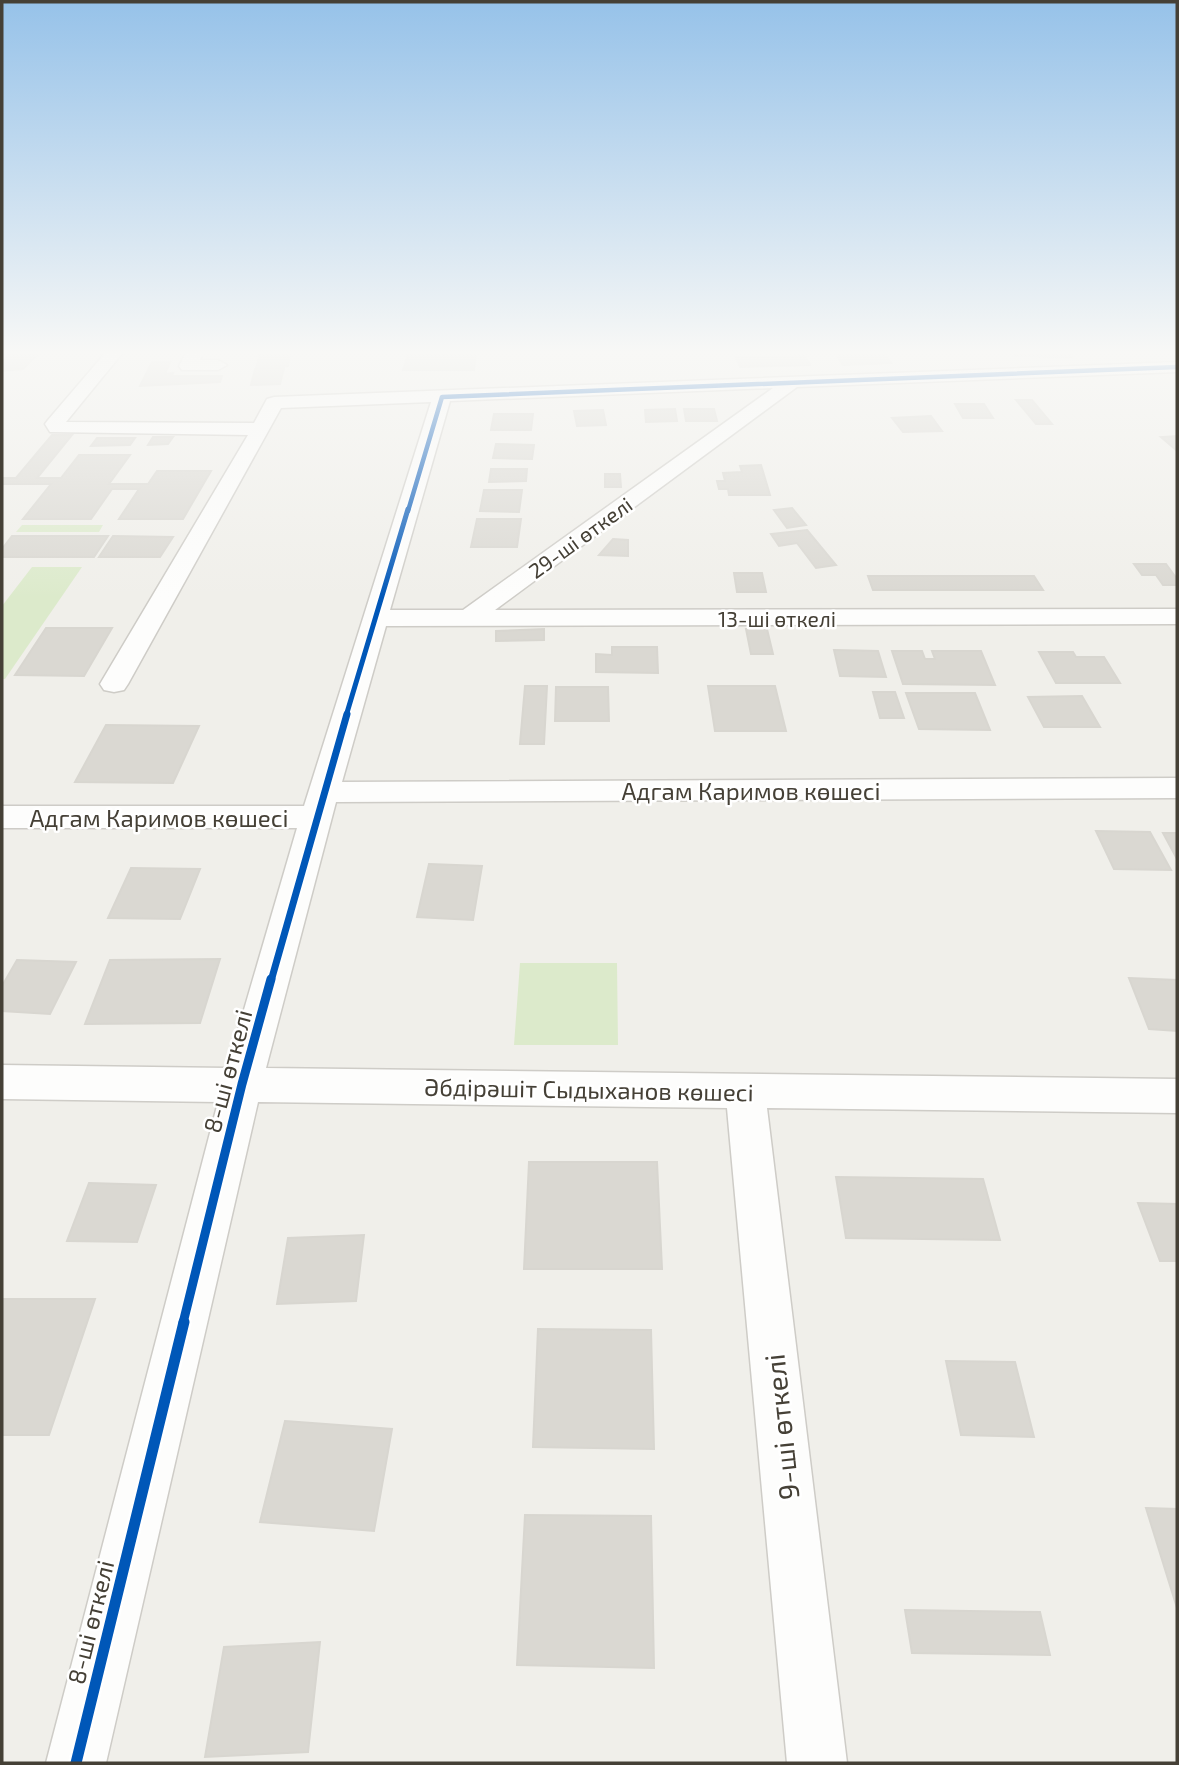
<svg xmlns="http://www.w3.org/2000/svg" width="1179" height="1765" font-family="'Exo 2',sans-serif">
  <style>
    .green { fill: #dceacb }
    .building { fill: #dad8d2; stroke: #d8d6d0; stroke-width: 2 }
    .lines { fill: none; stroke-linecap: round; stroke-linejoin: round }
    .minor-casing { stroke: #ceccc7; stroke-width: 3 }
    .minor { fill: #fdfdfc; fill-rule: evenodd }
    .cycleway-far4-casing { stroke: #fff; stroke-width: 7 }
    .cycleway-far3-casing { stroke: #fff; stroke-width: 9 }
    .cycleway-far2-casing { stroke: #fff; stroke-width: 11 }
    .cycleway-far1-casing { stroke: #fff; stroke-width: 13 }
    .cycleway-casing { stroke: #fff; stroke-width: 16 }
    .cycleway-far4 { stroke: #0057b8; stroke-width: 4.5 }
    .cycleway-far3 { stroke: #0057b8; stroke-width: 5 }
    .cycleway-far2 { stroke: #0057b8; stroke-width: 7 }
    .cycleway-far1 { stroke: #0057b8; stroke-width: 9 }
    .cycleway { stroke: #0057b8; stroke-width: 11 }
    .labels { text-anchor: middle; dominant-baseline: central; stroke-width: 5; stroke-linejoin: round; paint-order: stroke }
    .far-street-label { font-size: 21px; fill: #454036; stroke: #fff }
    .street-label { font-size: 24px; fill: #454036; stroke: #fff }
    .near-street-label { font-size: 28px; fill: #454036; stroke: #fff }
  </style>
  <rect width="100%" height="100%" fill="#f0efea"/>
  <path class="green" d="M 22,525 L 103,525 L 99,532 L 16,532 Z
    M 32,567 L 82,567 L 5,679 L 2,679 L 2,606 Z
    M 520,963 L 617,963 L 618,1045 L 514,1045 Z"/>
  <path class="building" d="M 261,351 L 291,351 L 288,366 L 256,368 Z
    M 409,351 L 476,351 L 474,370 L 403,370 Z
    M 1012,351 L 1068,351 L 1072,357 L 1016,356 Z
    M 32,352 L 30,354 L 38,354 L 23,369 L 2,371 L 2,362 L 11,353 Z
    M 882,352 L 891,363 L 843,365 L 835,353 Z
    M 805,356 L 810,365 L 740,367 L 736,358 Z
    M 152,362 L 170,362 L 165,374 L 173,373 L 172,376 L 222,376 L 220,382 L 140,386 Z
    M 284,368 L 280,384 L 251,385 L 255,369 Z
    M 1016,400 L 1032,400 L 1052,424 L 1036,424 Z
    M 955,404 L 984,404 L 993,418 L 963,418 Z
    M 675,409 L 677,421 L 646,422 L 645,410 Z
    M 684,409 L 714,409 L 717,421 L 686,421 Z
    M 603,410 L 606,425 L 577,426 L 574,411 Z
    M 494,414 L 533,414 L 531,430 L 491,430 Z
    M 931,416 L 942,431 L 903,432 L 892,418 Z
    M 52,435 L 72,435 L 37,478 L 61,478 L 79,455 L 130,455 L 109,484 L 148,484 L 157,471 L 211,471 L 183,519 L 119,519 L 139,489 L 112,489 L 91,519 L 23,519 L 51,484 L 2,484 L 2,478 L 16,478 Z
    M 1177,436 L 1176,450 L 1161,437 Z
    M 153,437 L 173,437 L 168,444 L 148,445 Z
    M 97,438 L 135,438 L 130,445 L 91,446 Z
    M 496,444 L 534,445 L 532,459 L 493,458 Z
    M 761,465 L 770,495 L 729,495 L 728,489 L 719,489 L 717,481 L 725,481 L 723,473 L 742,472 L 740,466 Z
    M 491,469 L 527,469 L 526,481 L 489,482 Z
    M 605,474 L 620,474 L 621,487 L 605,487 Z
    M 484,490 L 522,490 L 519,512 L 480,511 Z
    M 792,508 L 806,525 L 787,528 L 774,510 Z
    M 477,519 L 521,519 L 517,547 L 471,547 Z
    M 807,530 L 836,565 L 816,568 L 797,543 L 779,546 L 771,534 Z
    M 12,536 L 108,536 L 94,557 L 2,557 L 2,549 Z
    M 113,536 L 173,537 L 160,557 L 99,557 Z
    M 613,539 L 628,540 L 628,556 L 599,555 Z
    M 1134,564 L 1166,564 L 1177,579 L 1177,585 L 1163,585 L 1156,575 L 1142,575 Z
    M 734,573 L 762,573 L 766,592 L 737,592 Z
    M 868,576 L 1034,576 L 1043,590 L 873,590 Z
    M 46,628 L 112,628 L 84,676 L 15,675 Z
    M 544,629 L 544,640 L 496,641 L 496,631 Z
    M 746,629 L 767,629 L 773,654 L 751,654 Z
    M 612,647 L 657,647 L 658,673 L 596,672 L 596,654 L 612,655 Z
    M 834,650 L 878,651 L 886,677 L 840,676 Z
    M 892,651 L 922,651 L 925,659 L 935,659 L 932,651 L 981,651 L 995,685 L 903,684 Z
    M 1039,652 L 1073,652 L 1076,657 L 1104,657 L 1120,683 L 1056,683 Z
    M 525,686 L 547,686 L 544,744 L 520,744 Z
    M 708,686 L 775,686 L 786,731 L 715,731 Z
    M 556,687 L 608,687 L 609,721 L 555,721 Z
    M 873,692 L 895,692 L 904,718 L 880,718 Z
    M 906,693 L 975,693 L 990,730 L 919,729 Z
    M 1082,696 L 1100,727 L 1044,727 L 1028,697 Z
    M 106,725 L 199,726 L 173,783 L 75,782 Z
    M 1096,831 L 1150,832 L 1171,870 L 1114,869 Z
    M 1163,833 L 1177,833 L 1177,859 Z
    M 429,864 L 482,866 L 473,920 L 417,917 Z
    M 131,868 L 200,869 L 180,919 L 108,918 Z
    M 220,959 L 200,1023 L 85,1024 L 110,960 Z
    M 17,960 L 76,962 L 50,1014 L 2,1011 L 2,986 Z
    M 1129,978 L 1177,980 L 1177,1031 L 1149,1029 Z
    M 529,1162 L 657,1162 L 662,1269 L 524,1269 Z
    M 836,1177 L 983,1179 L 1000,1240 L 846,1238 Z
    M 89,1183 L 156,1185 L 137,1242 L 67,1241 Z
    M 1138,1203 L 1177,1204 L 1177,1261 L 1160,1261 Z
    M 364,1235 L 356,1301 L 277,1304 L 288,1238 Z
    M 2,1299 L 95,1299 L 49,1435 L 2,1435 Z
    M 538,1329 L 651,1330 L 654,1449 L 533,1447 Z
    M 946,1361 L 1015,1362 L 1034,1437 L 961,1435 Z
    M 285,1421 L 392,1429 L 374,1531 L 260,1522 Z
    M 1146,1508 L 1177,1509 L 1177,1608 Z
    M 525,1515 L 651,1516 L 654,1668 L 517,1665 Z
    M 905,1610 L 1040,1612 L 1050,1655 L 912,1653 Z
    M 320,1642 L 308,1752 L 205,1757 L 224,1647 Z"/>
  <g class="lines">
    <g class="minor-casing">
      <path id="minor" d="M 107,351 L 124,351 L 66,422 L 254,423 L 267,399 L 274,397 L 1177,362 L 1177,372 L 797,387 L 495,610 L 1177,609 L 1177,624 L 386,626 L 342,782 L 1177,778 L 1177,798 L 336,802 L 266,1068 L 1177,1079 L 1177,1113 L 767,1108 L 847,1763 L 787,1763 L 727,1108 L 258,1102 L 106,1763 L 46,1763 L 218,1102 L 2,1099 L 2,1065 L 227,1068 L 297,828 L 2,828 L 2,806 L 304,806 L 431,402 L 281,408 L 128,684 L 124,690 L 114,692 L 104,690 L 100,684 L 248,435 L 50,432 L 45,424 L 48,420 ZM 773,388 L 463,610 L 390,610 L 450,401 Z
        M 187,351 L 204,351 L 200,360 L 218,360 L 227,365 L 218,370 L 182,370 L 179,366 Z"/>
    </g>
    <use href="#minor" class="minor"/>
    <g class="cycleway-far4-casing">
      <path id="cycleway-far4" d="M 408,511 L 442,397 L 1177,367"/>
    </g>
    <g class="cycleway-far3-casing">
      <path id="cycleway-far3" d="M 346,716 L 408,509"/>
    </g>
    <g class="cycleway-far2-casing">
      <path id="cycleway-far2" d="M 271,981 L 347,714"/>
    </g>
    <g class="cycleway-far1-casing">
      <path id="cycleway-far1" d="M 183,1323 L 242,1084 L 271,979"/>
    </g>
    <g class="cycleway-casing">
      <path id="cycleway" d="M 76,1763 L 184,1322"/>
    </g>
    <use href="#cycleway-far4" class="cycleway-far4"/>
    <use href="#cycleway-far3" class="cycleway-far3"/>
    <use href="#cycleway-far2" class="cycleway-far2"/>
    <use href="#cycleway-far1" class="cycleway-far1"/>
    <use href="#cycleway" class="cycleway"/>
  </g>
  <linearGradient id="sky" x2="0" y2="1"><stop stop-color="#96c2e9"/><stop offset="0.59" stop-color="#f8f8f6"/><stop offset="1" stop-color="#f8f8f6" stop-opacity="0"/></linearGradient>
  <rect width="1179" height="598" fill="url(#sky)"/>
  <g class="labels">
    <g class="far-street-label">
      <text transform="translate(580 537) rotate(-36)">29-ші өткелі</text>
      <text x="777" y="618">13-ші өткелі</text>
    </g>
    <g class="street-label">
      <text x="751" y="790">Адгам Каримов көшесі</text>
      <text x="159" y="817">Адгам Каримов көшесі</text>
      <text transform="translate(227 1071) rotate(-75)">8-ші өткелі</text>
      <text transform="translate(589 1089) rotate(1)">Әбдірәшіт Сыдыханов көшесі</text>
      <text transform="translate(90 1622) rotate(-76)">8-ші өткелі</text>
    </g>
    <g class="near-street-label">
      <text transform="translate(781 1427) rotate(-96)">9-ші өткелі</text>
    </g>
  </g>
  <rect width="1179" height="1765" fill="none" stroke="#454036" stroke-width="7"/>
</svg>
